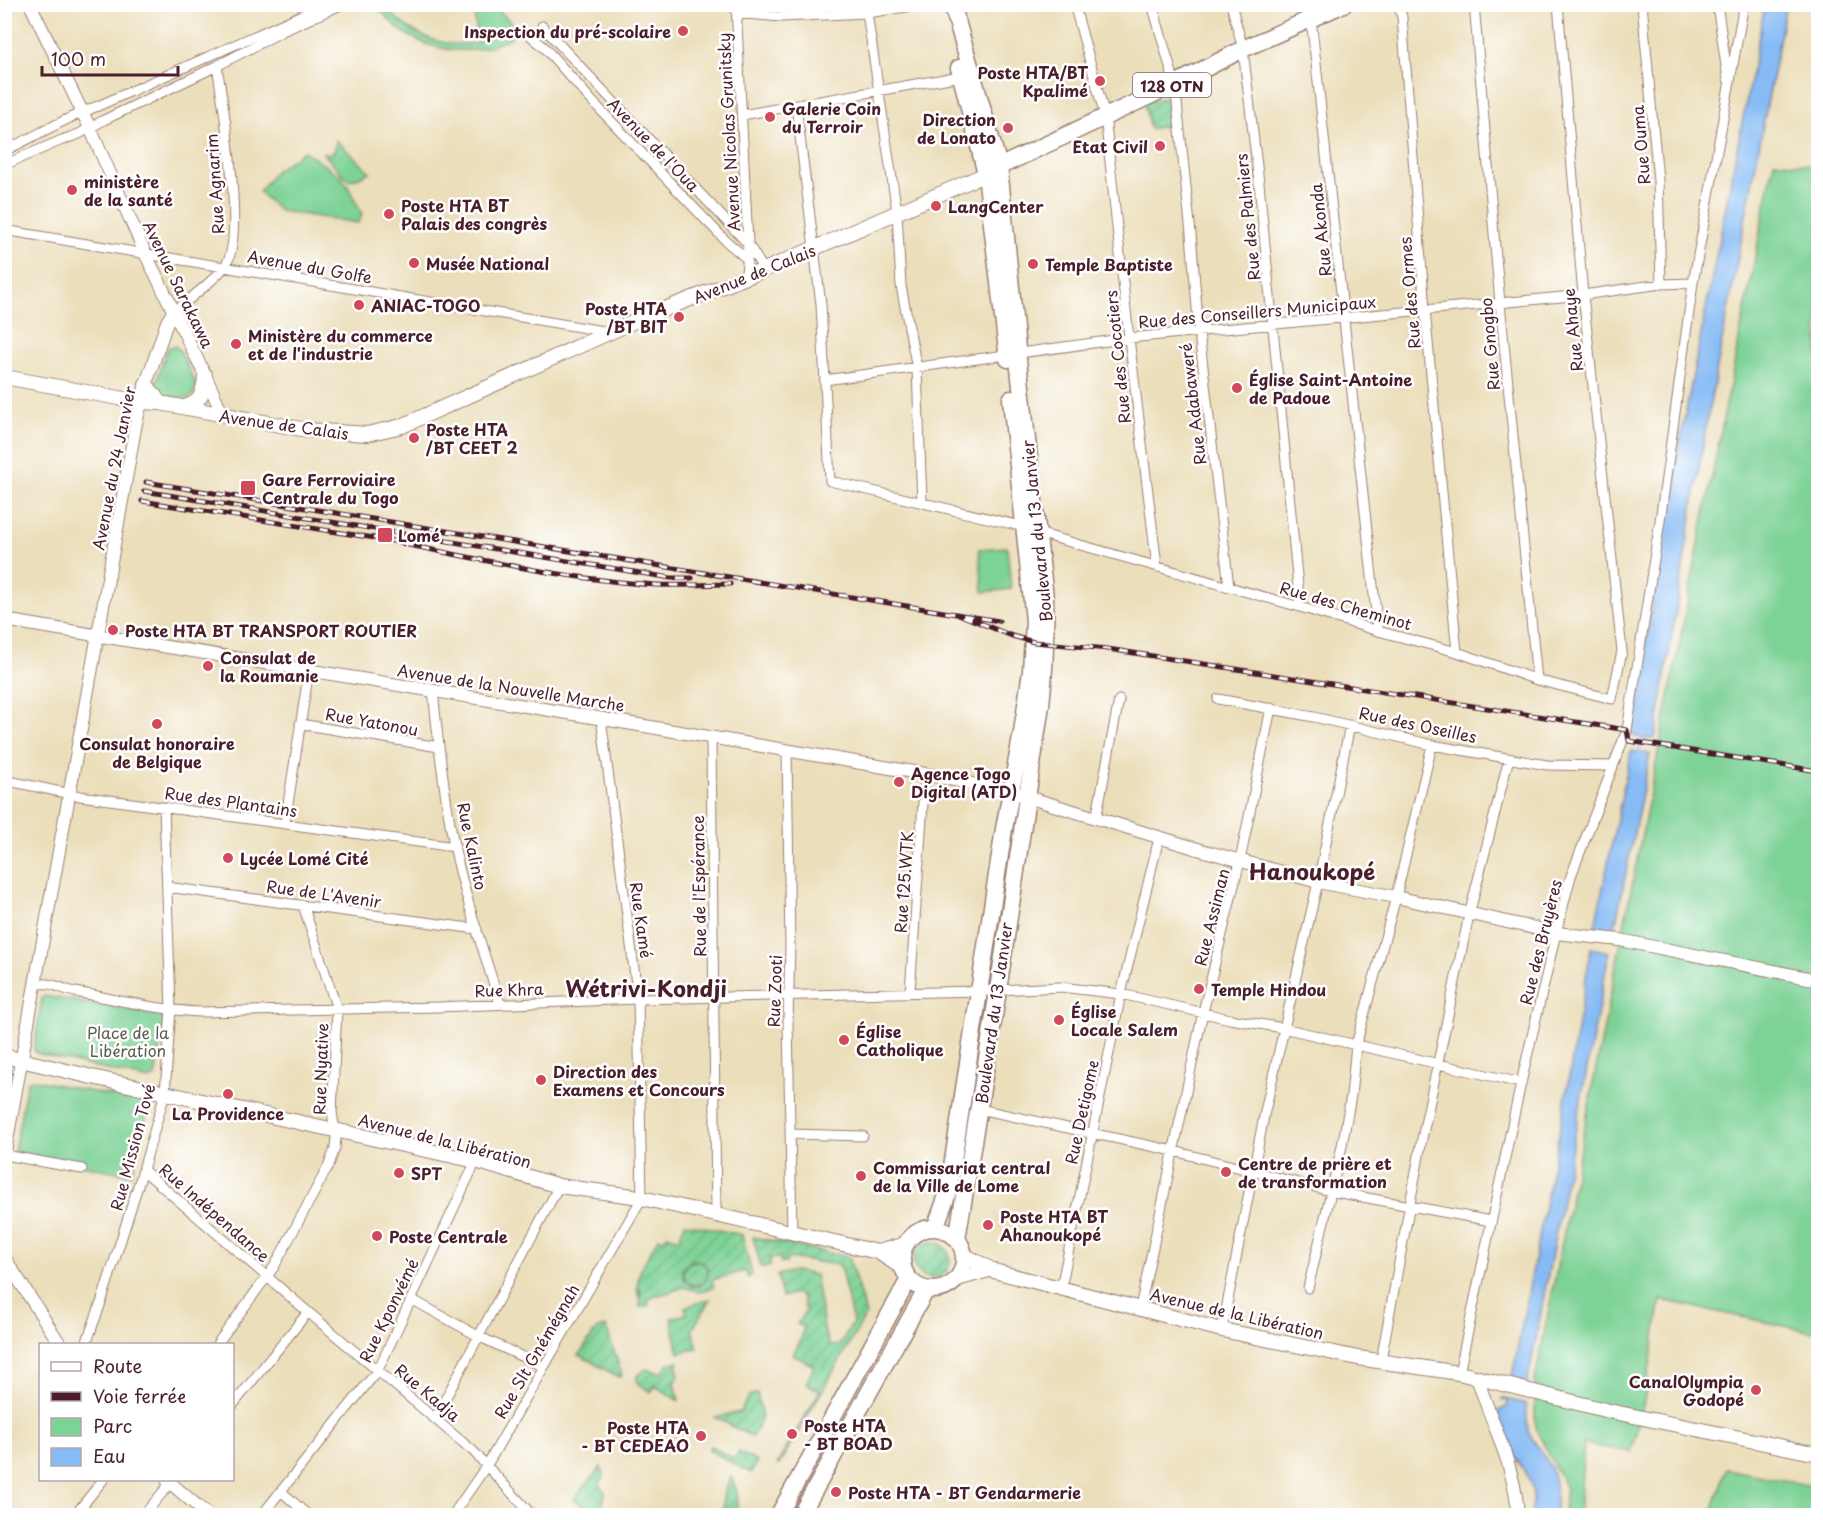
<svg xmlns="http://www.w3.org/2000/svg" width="1823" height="1520" font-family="'Playpen Sans',sans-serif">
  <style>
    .green { fill: #7dd295; stroke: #647860; stroke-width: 1.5 }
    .garden { fill: url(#garden-furrows); stroke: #647860; stroke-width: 1.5; fill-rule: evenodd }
    .water { fill: #86bbf5; stroke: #686d90; stroke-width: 1.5 }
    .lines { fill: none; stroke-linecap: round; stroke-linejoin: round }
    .stream { stroke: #86bbf5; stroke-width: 3 }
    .minor-casing { stroke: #9a7e72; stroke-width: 11 }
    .tertiary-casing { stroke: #9a7e72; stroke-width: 14 }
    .secondary-casing { stroke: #9a7e72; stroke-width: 16 }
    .trunk-casing { stroke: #9a7e72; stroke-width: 19 }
    .minor { stroke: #fff; stroke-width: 9 }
    .tertiary { stroke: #fff; stroke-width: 12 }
    .secondary { stroke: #fff; stroke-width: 14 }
    .trunk { stroke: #fff; stroke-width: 16 }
    .rail-casing { stroke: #4a1f2b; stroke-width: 5 }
    .rail { stroke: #fff; stroke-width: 3; stroke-dasharray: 9; stroke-linecap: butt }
    .poi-dot { fill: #d1495b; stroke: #fff; stroke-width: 2 }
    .labels { text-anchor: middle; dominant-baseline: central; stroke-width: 5; stroke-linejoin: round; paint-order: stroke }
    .shield { fill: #fff; stroke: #80626b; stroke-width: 1.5 }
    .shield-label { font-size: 15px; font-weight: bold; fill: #4a1f2b }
    .poi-label { font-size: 16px; font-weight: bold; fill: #4a1f2b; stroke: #fff; text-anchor: start }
    .street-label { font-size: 16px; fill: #4a1f2b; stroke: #fff }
    .park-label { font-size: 16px; fill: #5c5e50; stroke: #fff }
    .district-label { font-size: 22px; font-weight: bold; fill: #4a1f2b; stroke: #fff }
  </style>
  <defs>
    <pattern id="garden-furrows" width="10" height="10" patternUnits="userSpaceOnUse" patternTransform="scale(1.5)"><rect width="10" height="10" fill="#7dd295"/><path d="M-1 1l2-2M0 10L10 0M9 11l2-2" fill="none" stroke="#6eb481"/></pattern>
  </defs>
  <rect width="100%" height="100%" fill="#fff"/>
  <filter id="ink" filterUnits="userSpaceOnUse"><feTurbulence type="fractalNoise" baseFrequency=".0167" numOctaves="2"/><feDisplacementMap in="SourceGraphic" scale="12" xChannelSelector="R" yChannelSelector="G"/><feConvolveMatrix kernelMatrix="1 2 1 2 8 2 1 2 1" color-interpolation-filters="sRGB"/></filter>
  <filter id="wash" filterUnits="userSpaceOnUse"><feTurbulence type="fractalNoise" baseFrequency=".008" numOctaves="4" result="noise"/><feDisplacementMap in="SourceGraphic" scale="24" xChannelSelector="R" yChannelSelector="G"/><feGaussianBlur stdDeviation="1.35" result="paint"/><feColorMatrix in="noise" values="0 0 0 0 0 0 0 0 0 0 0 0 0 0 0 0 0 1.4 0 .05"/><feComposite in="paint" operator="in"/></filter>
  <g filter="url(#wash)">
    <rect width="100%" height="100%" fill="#ebdeba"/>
    <path class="green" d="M 386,4 L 403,5 L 389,11 C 413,37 444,48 478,43 L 473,5 L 494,5 L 519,31 C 484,59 432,55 398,28 C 391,22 384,14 378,8 Z
      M 336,140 L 370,172 L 355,179 L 348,180 L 323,153 L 331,154 L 335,150 Z
      M 304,151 L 339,175 L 347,185 L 362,214 L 358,223 L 280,211 L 259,192 L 275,171 Z
      M 1774,161 L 1818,166 L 1818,1333 L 1661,1300 L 1644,1401 L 1631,1452 L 1584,1444 L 1579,1515 L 1563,1515 L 1566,1488 L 1535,1427 L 1535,1380 Z
      M 175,346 L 181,352 L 196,385 L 193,395 L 186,399 L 159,394 L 155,386 L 166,352 L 169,347 Z
      M 1007,547 L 1011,589 L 983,592 L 979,549 Z
      M 44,996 L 162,1015 L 164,1019 L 155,1077 L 149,1080 L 36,1053 L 34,1049 L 42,998 Z
      M 31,1079 L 146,1103 L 148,1108 L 132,1175 L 14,1152 L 27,1082 Z
      M 1726,1469 L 1818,1487 L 1818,1515 L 1711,1515 Z"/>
    <path class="garden" d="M 1169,97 L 1174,124 L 1150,129 L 1144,102 Z
      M 685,1223 L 742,1235 L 752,1274 L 748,1278 L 745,1271 L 712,1280 L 714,1287 L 699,1292 L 684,1287 L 648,1299 L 649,1305 L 640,1307 L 640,1288 L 639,1298 C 632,1276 648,1257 658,1238 L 664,1240 L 667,1235 L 679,1239 ZM 692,1260 L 701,1261 L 708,1269 L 707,1280 L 700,1286 L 691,1286 L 683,1277 L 683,1269 Z
      M 753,1237 L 849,1257 L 866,1315 L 779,1465 L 777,1464 L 820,1391 L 806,1383 L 814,1366 L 793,1355 L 801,1339 L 804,1327 L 797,1324 L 807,1310 L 804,1308 L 803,1298 L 796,1293 L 782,1297 L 777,1275 L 795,1271 L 815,1275 L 825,1333 L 830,1346 L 839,1345 L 853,1323 L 840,1265 L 787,1258 L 786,1263 L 781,1263 L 780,1258 L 770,1258 L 770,1266 L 761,1267 Z
      M914 1260a18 18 0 1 1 36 0a18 18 0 1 1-36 0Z
      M684 1273a12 12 0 1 1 24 0a12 12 0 1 1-24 0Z
      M 710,1299 L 692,1330 L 698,1348 L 679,1353 L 671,1318 L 687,1314 L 685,1307 Z
      M 606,1327 L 622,1375 L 619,1377 L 579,1355 L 596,1330 Z
      M 678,1362 L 677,1368 L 679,1376 L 675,1383 L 679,1401 L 655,1386 L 651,1392 L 637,1383 L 637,1376 L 646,1369 L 662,1373 L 668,1364 Z
      M 757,1394 L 762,1417 L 752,1437 L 715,1417 L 740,1412 L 750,1395 Z
      M 710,1446 L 734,1459 L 739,1452 L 757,1462 L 751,1473 L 708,1450 Z
      M 601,1467 L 604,1478 L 601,1481 L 600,1487 L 605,1492 L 601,1515 L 593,1515 L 574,1499 Z
      M 731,1477 C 738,1491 741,1502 734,1515 L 724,1515 L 723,1495 Z"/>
    <path class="water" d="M 1765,5 L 1786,5 L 1707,420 L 1656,732 L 1655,738 C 1647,740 1638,738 1631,734 L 1671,488 Z
      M 1631,751 L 1650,754 L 1613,936 L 1594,931 Z
      M 1591,948 L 1609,952 L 1527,1385 L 1511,1382 L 1564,1107 Z
      M 1502,1398 L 1526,1404 L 1528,1432 L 1552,1469 L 1555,1484 L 1557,1515 L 1531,1515 C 1538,1481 1526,1474 1508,1448 C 1502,1439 1499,1427 1496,1417 L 1498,1411 L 1507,1407 L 1508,1401 L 1502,1400 Z"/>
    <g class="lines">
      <path class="stream" d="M 1639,755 L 1642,734"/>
    </g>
  </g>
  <g filter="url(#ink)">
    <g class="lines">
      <g class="minor-casing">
        <path id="minor" d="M 736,4 L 748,244 L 746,276
          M 1074,4 L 1105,116 L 1129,338 L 1157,566
          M 1152,4 L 1175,84 L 1191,234 L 1199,333 L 1229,587
          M 1231,4 L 1243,49 L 1259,183 L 1300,607
          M 1308,4 L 1311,18 L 1378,631
          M 1398,4 L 1402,17 L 1425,310 L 1457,652
          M 1474,4 L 1500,303 L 1537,680
          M 1642,4 L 1658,180 L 1661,284
          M 1717,4 L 1728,79
          M 736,13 L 781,17 L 867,13 L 925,4
          M 867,13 L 897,212 L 901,286 L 917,369 L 922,503
          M 542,26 L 748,244 L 764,270
          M 531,36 L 545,48 L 591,100 L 726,241 L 747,259
          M 796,105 L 821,304 L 830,481 L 1025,527 L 1038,533 L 1300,607 L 1378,631 L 1457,652 L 1537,680 L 1612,699 L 1622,651 L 1583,295 L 1558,4
          M 742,115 L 961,76
          M 4,151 C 36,136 65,118 98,106 L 326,4
          M 4,165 L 62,140 L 79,134 L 104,120 L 217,66 L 283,31 L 343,4
          M 4,230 L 609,332
          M 173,312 C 187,301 215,280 225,266 C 246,239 223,103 217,66
          M 825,380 L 1129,338 L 1583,295 L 1661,284 L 1693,283
          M 433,690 C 438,742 444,794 454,845 C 465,899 484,952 500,1004
          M 1218,699 L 1314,717 L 1432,745 L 1547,765 L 1613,766
          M 300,724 L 439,747
          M 711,737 L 716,1215
          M 787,750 L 790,946 L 788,1022 L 792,1233
          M 4,780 L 80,796 L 455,847
          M 1096,819 L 1119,700
          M 285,823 L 309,670
          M 167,887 L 477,929
          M 35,985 C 53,981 57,988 75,992 C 116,999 157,1010 199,1012 L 438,1007 L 638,999 L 979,991 L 1060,987 L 1121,994 L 1230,1019 L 1283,1028 L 1521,1083
          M 910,992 L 925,774
          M 979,1109 L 1174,1151 L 1330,1191 L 1491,1221
          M 790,1134 L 863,1136
          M 5,1155 L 82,1169
          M 143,1170 L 308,1312 L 473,1451 L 533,1516
          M 1061,1288 L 1121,994 L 1159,838
          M 1308,1288 L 1342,1146 L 1351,1096 L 1356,1045 L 1396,897 L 1432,745
          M 411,1299 L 478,1336 L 544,1367
          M 1140,1308 L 1203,1012 L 1240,861 L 1271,708
          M 1222,1330 L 1265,1111 L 1318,882 L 1350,725
          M 86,1344 L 102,1300 L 143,1170 L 165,1093 L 171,1009 L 164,807
          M 217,1344 L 274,1267 L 329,1165 L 335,1148 L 336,1137 L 332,1112 L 337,1009 L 303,905
          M 1381,1360 L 1423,1134 L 1469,915 L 1509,758
          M 1459,1373 L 1521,1083 L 1556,933 L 1571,876 L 1627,730 L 1660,521 L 1693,283 L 1744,4
          M 232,1406 L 308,1312
          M 435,1418 L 559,1186
          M 281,1491 L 309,1516
          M 74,1516 L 103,1480
          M 143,1516 L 173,1480
          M 261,1516 L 378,1370 L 476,1161
          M 452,1516 L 487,1465 L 642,1198 L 638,999 L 601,718"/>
      </g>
      <g class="tertiary-casing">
        <path id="tertiary" d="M 30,4 L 90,128 L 146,255 L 205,375 L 223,415
          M 4,620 L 580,715 L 925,774 L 1011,792 L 1201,850 L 1318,882 L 1396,897 L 1556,933 L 1620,940 L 1818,980
          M 4,1157 L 136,423 L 146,384 L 167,322 L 173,312
          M 4,1257 L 60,1344
          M 1478,1380 C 1492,1425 1516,1468 1518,1516
          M 167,1480 L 209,1516"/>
      </g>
      <g class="secondary-casing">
        <path id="secondary" d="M 4,377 L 141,402 L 160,403 L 307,430 L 367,434 L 402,426 L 637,320 L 764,270 L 986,174
          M 146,384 L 160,403
          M 184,407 C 201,404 204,391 205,375
          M 4,1056 L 92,1077 L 476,1161 L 559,1186 L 633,1196 L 878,1252 L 904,1269
          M 878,1252 L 906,1244
          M 964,1255 L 994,1271 L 1222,1330 L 1358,1358 L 1459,1373 L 1609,1411 L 1818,1454
          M 957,1279 L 989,1270"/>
      </g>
      <g class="trunk-casing">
        <path id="trunk" d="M 952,4 L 999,166 L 1019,369 L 1045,598 C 1046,634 1045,669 1041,705 L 995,1010 L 957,1239
          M 959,68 L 986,174 L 1008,359
          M 990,171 L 1175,84 L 1243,49 L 1344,4
          M 935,1228 L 948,1193 L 1004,829 L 1022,732 L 1031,671 L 1034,621 L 1011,399
          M902 1259a31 31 0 1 1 62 0a31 31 0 1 1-62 0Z
          M 778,1516 L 909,1279
          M 800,1516 L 926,1290"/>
      </g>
      <use href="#minor" class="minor"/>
      <use href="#tertiary" class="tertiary"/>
      <use href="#secondary" class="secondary"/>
      <use href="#trunk" class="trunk"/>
      <g class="rail-casing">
        <path id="rail" d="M 146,482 L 999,621
          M 144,491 L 671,578 L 692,578
          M 142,501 L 412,544
          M 404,544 C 487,561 572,580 657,585 C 681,586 706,584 730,584
          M 963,616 L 1012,636 L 1034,642 L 1108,649 L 1627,730 L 1629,741 L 1818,771"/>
      </g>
      <use href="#rail" class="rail"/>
    </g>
  </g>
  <g class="poi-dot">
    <circle cx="683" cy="31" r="6"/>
    <circle cx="1100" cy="81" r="6"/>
    <circle cx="770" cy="117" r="6"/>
    <circle cx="1008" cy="128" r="6"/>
    <circle cx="1160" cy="146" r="6"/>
    <circle cx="72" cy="190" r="6"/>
    <circle cx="936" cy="206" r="6"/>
    <circle cx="389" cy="214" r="6"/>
    <circle cx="414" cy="263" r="6"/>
    <circle cx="1033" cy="264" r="6"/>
    <circle cx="359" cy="305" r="6"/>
    <circle cx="679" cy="317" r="6"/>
    <circle cx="236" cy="344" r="6"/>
    <circle cx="1237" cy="388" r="6"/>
    <circle cx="414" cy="438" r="6"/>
    <rect x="240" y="480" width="16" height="16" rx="3"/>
    <rect x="377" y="527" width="16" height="16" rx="3"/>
    <circle cx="113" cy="630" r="6"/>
    <circle cx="208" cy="666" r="6"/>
    <circle cx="157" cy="724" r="6"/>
    <circle cx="899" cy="782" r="6"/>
    <circle cx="228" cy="858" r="6"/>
    <circle cx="1199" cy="989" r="6"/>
    <circle cx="1059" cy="1020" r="6"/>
    <circle cx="844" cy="1040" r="6"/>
    <circle cx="541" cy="1080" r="6"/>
    <circle cx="228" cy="1094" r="6"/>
    <circle cx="1226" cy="1172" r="6"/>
    <circle cx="399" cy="1173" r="6"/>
    <circle cx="861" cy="1176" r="6"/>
    <circle cx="988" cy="1225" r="6"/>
    <circle cx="377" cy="1236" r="6"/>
    <circle cx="1756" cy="1390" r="6"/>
    <circle cx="792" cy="1434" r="6"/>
    <circle cx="701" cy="1436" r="6"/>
    <circle cx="836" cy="1492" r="6"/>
  </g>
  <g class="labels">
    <rect class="shield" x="1133" y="73" width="78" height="24" rx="4.5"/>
    <g class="shield-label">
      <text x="1172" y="85">128 OTN</text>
    </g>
    <g class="poi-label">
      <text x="671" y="31" text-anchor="end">Inspection du pré-scolaire</text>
      <text x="1088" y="72" text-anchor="end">Poste HTA/BT<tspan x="1088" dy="18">Kpalimé</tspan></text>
      <text x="782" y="108">Galerie Coin<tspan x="782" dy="18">du Terroir</tspan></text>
      <text x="996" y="119" text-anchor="end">Direction<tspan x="996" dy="18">de Lonato</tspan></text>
      <text x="1148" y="146" text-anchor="end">Etat Civil</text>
      <text x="84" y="181">ministère<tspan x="84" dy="18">de la santé</tspan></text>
      <text x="401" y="205">Poste HTA BT<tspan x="401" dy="18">Palais des congrès</tspan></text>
      <text x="948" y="206">LangCenter</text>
      <text x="426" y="263">Musée National</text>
      <text x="1045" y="264">Temple Baptiste</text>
      <text x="371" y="305">ANIAC-TOGO</text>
      <text x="667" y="308" text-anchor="end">Poste HTA<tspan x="667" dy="18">/BT BIT</tspan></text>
      <text x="248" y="335">Ministère du commerce<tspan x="248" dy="18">et de l'industrie</tspan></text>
      <text x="1249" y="379">Église Saint-Antoine<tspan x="1249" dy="18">de Padoue</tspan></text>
      <text x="426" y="429">Poste HTA<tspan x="426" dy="18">/BT CEET 2</tspan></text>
      <text x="262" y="479">Gare Ferroviaire<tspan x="262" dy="18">Centrale du Togo</tspan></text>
      <text x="398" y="535">Lomé</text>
      <text x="125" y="630">Poste HTA BT TRANSPORT ROUTIER</text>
      <text x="220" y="657">Consulat de<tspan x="220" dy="18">la Roumanie</tspan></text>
      <text x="157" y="743" text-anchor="middle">Consulat honoraire<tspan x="157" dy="18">de Belgique</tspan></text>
      <text x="911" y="773">Agence Togo<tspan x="911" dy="18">Digital (ATD)</tspan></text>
      <text x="240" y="858">Lycée Lomé Cité</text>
      <text x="1211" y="989">Temple Hindou</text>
      <text x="1071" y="1011">Église<tspan x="1071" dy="18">Locale Salem</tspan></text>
      <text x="856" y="1031">Église<tspan x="856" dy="18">Catholique</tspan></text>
      <text x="553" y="1071">Direction des<tspan x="553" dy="18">Examens et Concours</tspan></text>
      <text x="228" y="1113" text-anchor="middle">La Providence</text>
      <text x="1238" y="1163">Centre de prière et<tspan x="1238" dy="18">de transformation</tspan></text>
      <text x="873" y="1167">Commissariat central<tspan x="873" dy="18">de la Ville de Lome</tspan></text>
      <text x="411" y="1173">SPT</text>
      <text x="1000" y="1216">Poste HTA BT<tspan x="1000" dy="18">Ahanoukopé</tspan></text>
      <text x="389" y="1236">Poste Centrale</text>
      <text x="1744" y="1381" text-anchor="end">CanalOlympia<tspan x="1744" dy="18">Godopé</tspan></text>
      <text x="804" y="1425">Poste HTA<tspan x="804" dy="18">- BT BOAD</tspan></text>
      <text x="689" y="1427" text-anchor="end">Poste HTA<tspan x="689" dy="18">- BT CEDEAO</tspan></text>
      <text x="848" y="1492">Poste HTA - BT Gendarmerie</text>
    </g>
    <g class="street-label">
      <text transform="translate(728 132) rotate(-93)">Avenue Nicolas Grunitsky</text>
      <text transform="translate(654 144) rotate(46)">Avenue de l'Oua</text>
      <text transform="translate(1640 145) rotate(-95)">Rue Ouma</text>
      <text transform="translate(214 184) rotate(-94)">Rue Agnarim</text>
      <text transform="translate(1247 217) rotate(-96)">Rue des Palmiers</text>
      <text transform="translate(1320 230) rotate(-96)">Rue Akonda</text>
      <text transform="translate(310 266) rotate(10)">Avenue du Golfe</text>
      <text transform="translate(754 273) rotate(-22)">Avenue de Calais</text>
      <text transform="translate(179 284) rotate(64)">Avenue Sarakawa</text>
      <text transform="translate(1409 293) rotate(-95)">Rue des Ormes</text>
      <text transform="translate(1257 311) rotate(-5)">Rue des Conseillers Municipaux</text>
      <text transform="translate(1572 330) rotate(-96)">Rue Ahaye</text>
      <text transform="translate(1489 344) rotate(-95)">Rue Gnogbo</text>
      <text transform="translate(1117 357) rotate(-96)">Rue des Cocotiers</text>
      <text transform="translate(1192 404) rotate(-97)">Rue Adabaweré</text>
      <text transform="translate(284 424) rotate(8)">Avenue de Calais</text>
      <text transform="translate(113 468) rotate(-79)">Avenue du 24 Janvier</text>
      <text transform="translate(1036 531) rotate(-96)">Boulevard du 13 Janvier</text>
      <text transform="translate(1346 605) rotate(16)">Rue des Cheminot</text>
      <text transform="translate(511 687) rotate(9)">Avenue de la Nouvelle Marche</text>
      <text transform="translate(372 721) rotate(10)">Rue Yatonou</text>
      <text transform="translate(1418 724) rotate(12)">Rue des Oseilles</text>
      <text transform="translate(231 801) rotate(8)">Rue des Plantains</text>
      <text transform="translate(473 846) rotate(78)">Rue Kalinto</text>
      <text transform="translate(903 882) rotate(-86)">Rue 125.WTK</text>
      <text transform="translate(698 886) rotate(-91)">Rue de l'Espérance</text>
      <text transform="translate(324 893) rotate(8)">Rue de L'Avenir</text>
      <text transform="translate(1211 917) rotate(-76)">Rue Assiman</text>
      <text transform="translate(642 920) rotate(82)">Rue Kamé</text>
      <text transform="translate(1540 942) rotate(-76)">Rue des Bruyères</text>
      <text transform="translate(509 989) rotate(-2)">Rue Khra</text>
      <text transform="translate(774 991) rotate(-88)">Rue Zooti</text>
      <text transform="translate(993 1013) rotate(-82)">Boulevard du 13 Janvier</text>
      <text transform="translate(320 1069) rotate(-88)">Rue Nyative</text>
      <text transform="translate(1081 1112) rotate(-78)">Rue Detigome</text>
      <text transform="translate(445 1140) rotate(14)">Avenue de la Libération</text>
      <text transform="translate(132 1147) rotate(-75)">Rue Mission Tové</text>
      <text transform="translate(215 1212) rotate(41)">Rue Indépendance</text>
      <text transform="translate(388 1310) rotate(-64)">Rue Kponvémé</text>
      <text transform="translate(1237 1313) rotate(13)">Avenue de la Libération</text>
      <text transform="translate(536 1351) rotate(-60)">Rue Slt Gnémégnah</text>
      <text transform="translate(428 1392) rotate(40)">Rue Kadja</text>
    </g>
    <g class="park-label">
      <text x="128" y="1032">Place de la<tspan x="128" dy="18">Libération</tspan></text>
    </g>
    <g class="district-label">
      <text x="1312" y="870">Hanoukopé</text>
      <text x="646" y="987">Wétrivi-Kondji</text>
    </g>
  </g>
  <rect width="1823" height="1520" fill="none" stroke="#fff" stroke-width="24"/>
  <rect x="39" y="1343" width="195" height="138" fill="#ffffff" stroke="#b7a5aa" stroke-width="1.5"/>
  <rect x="51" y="1362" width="30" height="9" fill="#ffffff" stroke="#b7a5aa" stroke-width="1.5"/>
  <text x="93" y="1373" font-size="18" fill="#4a1f2b">Route</text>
  <rect x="51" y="1392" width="30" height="9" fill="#4a1f2b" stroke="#b7a5aa" stroke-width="1.5"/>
  <text x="93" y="1403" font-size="18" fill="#4a1f2b">Voie ferrée</text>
  <rect x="51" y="1418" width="30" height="18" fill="#7dd295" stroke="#b7a5aa" stroke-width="1.5"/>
  <text x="93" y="1433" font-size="18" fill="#4a1f2b">Parc</text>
  <rect x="51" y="1448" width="30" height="18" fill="#86bbf5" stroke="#b7a5aa" stroke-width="1.5"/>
  <text x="93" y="1463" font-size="18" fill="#4a1f2b">Eau</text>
  <path d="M42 66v9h136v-9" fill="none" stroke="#4a1f2b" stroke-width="3"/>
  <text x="51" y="66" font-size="18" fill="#4a1f2b" stroke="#ffffff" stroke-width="4.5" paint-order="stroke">100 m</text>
</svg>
